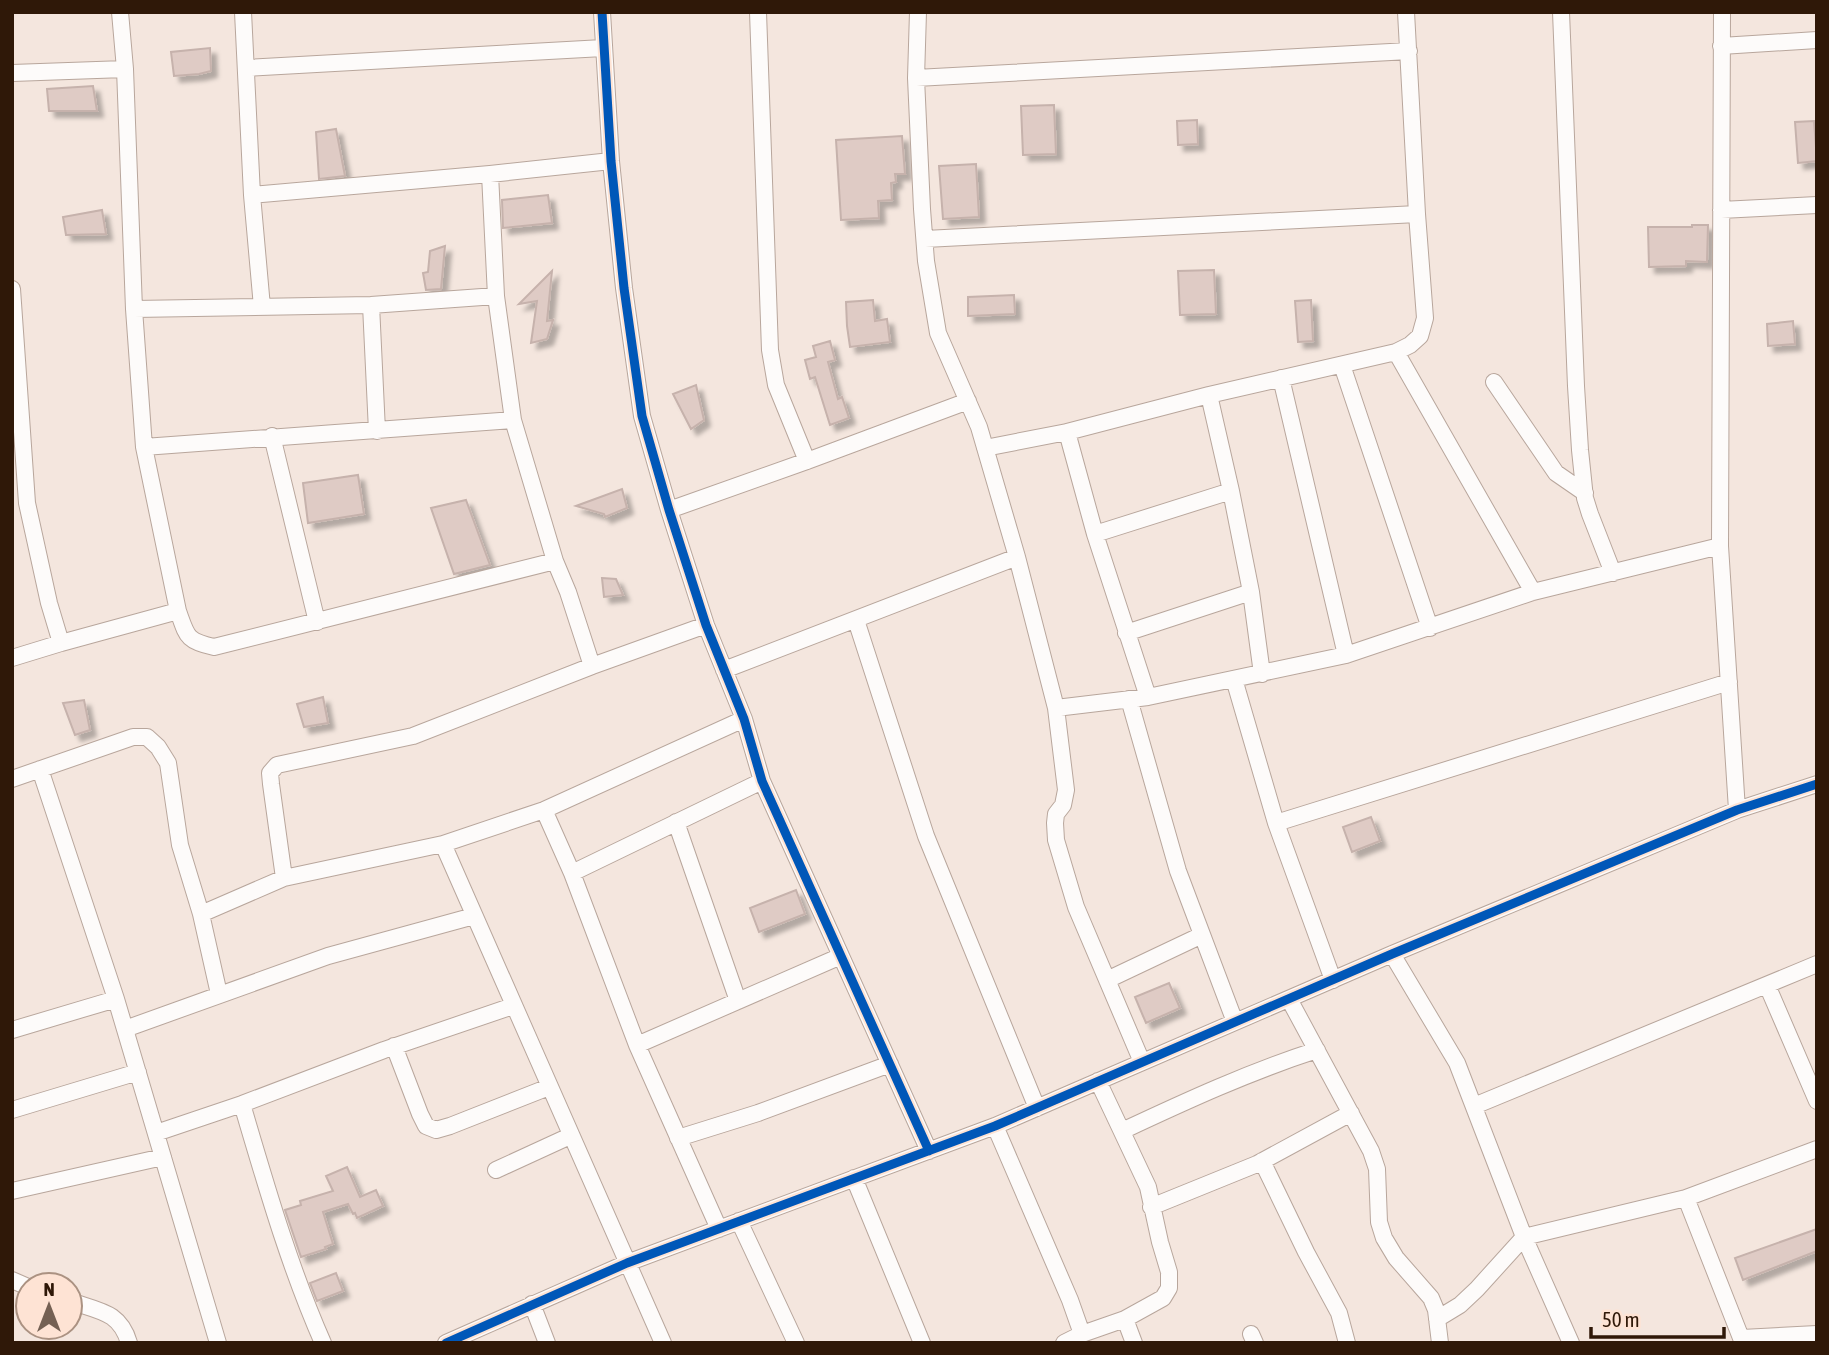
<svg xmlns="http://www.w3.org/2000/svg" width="1829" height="1355" font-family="'Asap Condensed',sans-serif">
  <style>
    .building { fill: #dfcbc5; stroke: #c6b2ac; stroke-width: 2; filter: url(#shadow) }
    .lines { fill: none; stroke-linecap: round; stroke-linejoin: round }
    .street-casing { stroke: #b8a69c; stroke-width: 18 }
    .street { stroke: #fdfbfa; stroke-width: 16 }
    .cycleway-casing { stroke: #fee3d4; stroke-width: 13 }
    .cycleway { stroke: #0057b8; stroke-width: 9 }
  </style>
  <defs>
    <filter id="shadow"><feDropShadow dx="6" dy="6" stdDeviation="2" flood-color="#0004"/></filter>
  </defs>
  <rect width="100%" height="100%" fill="#f4e6de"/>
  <path class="building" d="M 210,48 L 211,71 L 199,74 L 174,76 L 171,52 Z
    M 93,86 L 97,111 L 49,111 L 47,89 Z
    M 1054,105 L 1056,154 L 1023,155 L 1021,106 Z
    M 1197,120 L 1198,144 L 1178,145 L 1177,121 Z
    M 1814,121 L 1817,161 L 1798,163 L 1795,122 Z
    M 336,129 L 345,176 L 319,179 L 316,132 Z
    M 902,136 L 905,174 L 895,174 L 896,182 L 891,183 L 892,200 L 878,201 L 879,218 L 841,220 L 836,140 Z
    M 976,164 L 979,217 L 943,219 L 939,166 Z
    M 548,195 L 552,223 L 503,228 L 502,200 Z
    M 102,210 L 106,234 L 66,235 L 63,217 Z
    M 1692,225 L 1708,225 L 1707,262 L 1686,261 L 1686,266 L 1649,267 L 1648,227 L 1692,227 Z
    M 445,246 L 441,289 L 426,290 L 423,273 L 428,272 L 430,251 Z
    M 1214,270 L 1216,314 L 1180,315 L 1178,271 Z
    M 552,271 L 547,321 L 553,320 L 547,339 L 531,343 L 537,301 L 519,304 Z
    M 1014,295 L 1015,314 L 968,316 L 968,297 Z
    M 873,300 L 875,321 L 887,319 L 890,342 L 850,347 L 847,326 L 846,302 Z
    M 1311,300 L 1313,341 L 1298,342 L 1295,301 Z
    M 1793,321 L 1795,344 L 1768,346 L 1767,324 Z
    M 830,341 L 835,360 L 828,362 L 838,399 L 842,397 L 849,418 L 830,425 L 815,377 L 810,379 L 805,360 L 816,357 L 813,346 Z
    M 696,385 L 704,420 L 691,429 L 673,394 Z
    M 358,475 L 364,514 L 308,523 L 303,483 Z
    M 622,489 L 627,508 L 605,517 L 604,514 L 576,506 Z
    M 466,500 L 490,565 L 454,574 L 431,508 Z
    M 602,578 L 616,579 L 623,595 L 604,597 Z
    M 323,697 L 328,723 L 304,727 L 297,704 Z
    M 84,700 L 90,730 L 75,735 L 63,703 Z
    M 1371,817 L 1380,841 L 1352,852 L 1343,827 Z
    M 796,890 L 805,914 L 759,932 L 750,908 Z
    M 1169,983 L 1180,1008 L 1146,1023 L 1135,997 Z
    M 347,1167 L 360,1197 L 376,1190 L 383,1206 L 357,1218 L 355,1213 L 353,1214 L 348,1204 L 323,1212 L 333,1244 L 325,1247 L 326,1249 L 301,1257 L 285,1210 L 301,1205 L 300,1201 L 333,1191 L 326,1176 Z
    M 1817,1229 L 1817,1251 L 1743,1280 L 1735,1258 Z
    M 336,1273 L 343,1291 L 317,1301 L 310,1283 Z"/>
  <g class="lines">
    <g class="street-casing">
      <path id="street" d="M 120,12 L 125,69 L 134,309 L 144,447 L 178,611 C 187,636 186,641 214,647 L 555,561
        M 243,12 L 252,195 L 262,307
        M 602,12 L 611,161 L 624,288 L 642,416 L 669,510 L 706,625 L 744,719 L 762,781 L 929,1151
        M 758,12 L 770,350 L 776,385 L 807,461
        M 918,12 L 916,78 L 922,209 L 926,261 L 938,333 L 979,427 L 1017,557 L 1056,708 L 1066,790 L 1063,805 L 1056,814 L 1055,823 L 1056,840 L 1076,907 L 1142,1062
        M 1561,12 L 1576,386 L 1580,450 L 1585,498 L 1590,514 L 1613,573
        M 1722,12 L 1720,546 L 1737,810
        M 1721,46 L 1817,40
        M 246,68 L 603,48
        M 12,73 L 125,69
        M 916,78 L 1409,51
        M 490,174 L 496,296 L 513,420 L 555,561 L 568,592 L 592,666
        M 252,195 L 490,174 L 611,161
        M 1721,210 L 1817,205
        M 925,239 L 1417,214
        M 12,289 L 27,503 L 49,603 L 61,643
        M 371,305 L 377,431
        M 134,309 L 371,305 L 496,296
        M 1396,352 L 1533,592
        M 1342,365 L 1430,628
        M 1281,378 L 1346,655
        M 1494,382 L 1556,473 L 1585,493
        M 1209,395 L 1231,491 L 1251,592 L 1262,674
        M 1067,432 L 1095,534 L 1148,697
        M 272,436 L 317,622
        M 144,447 C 267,437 390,430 513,420
        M 985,448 L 1067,432 L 1209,395 L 1396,352 L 1410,345 L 1420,336 L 1425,318 L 1417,214 L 1406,12
        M 669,510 L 807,461 L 968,401
        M 1095,534 L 1231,491
        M 856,620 L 926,836 L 1037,1108
        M 1126,633 L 1251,592
        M 12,658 L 61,643 L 178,611
        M 724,670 L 1017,557
        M 1234,679 L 1276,823 L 1333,980
        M 1129,699 L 1178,871 L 1235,1022
        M 1056,708 L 1148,697 L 1346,655 L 1533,592 L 1720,546
        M 40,769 L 116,999 L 218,1343
        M 12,779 L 133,737 L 147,737 L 158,747 L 168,763 L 180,845 L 201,914 L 219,994
        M 544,810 L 572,873 L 637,1045 L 719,1229
        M 676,822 L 738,1001
        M 1276,823 L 1729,682
        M 443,844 L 663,1343
        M 572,873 L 762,781
        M 284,878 L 271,784 L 270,773 L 277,765 L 413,736 L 592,666 L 706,625
        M 201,914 L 284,878 L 443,844 L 544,810 L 744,719
        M 1392,954 L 1457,1063 L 1524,1237 L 1571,1343
        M 1107,980 L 1202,935
        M 1767,985 L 1817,1101
        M 1289,999 L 1371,1151 L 1377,1169 L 1379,1222 L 1384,1238 L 1396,1258 L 1431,1298 L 1436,1310 L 1440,1343
        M 125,1029 L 328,956 L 474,916
        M 12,1030 L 116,999
        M 637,1045 L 841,956
        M 394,1046 L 420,1114 L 426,1126 L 436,1130 L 450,1126 L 549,1087
        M 242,1104 C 266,1185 289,1266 323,1343
        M 1474,1106 L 1817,964
        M 12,1110 L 138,1072
        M 995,1126 L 1070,1300 L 1082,1334
        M 1122,1131 C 1186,1101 1249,1072 1317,1050
        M 156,1133 L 242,1104 L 384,1050 L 513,1006
        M 678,1138 L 758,1113 L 890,1064
        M 1262,1161 L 1306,1252 L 1339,1313 L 1347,1343
        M 496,1170 L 570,1136
        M 854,1178 L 922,1343
        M 12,1191 L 163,1157
        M 1686,1198 L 1743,1343
        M 1151,1207 L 1257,1164 L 1351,1113
        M 739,1221 L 796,1343
        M 12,1280 L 28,1287
        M 70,1301 C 98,1311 120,1311 129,1343
        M 532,1304 L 547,1343
        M 1125,1319 L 1134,1343
        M 1437,1319 L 1460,1305 L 1477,1289 L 1524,1237 L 1686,1198 L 1817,1149
        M 1251,1334 L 1255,1343
        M 1742,1338 L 1817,1334
        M 446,1343 L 627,1263 L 995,1126 L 1392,954 L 1737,810 L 1817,784
        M 1064,1343 L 1082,1334 L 1125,1319 L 1163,1298 L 1169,1288 L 1169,1272 L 1160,1242 L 1148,1187 L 1098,1081"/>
    </g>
    <use href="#street" class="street"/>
    <g class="cycleway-casing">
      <path id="cycleway" d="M 602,12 L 611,161 L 624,288 L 642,416 L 669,510 L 706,625 L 744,719 L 762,781 L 929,1151
        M 446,1343 L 627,1263 L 995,1126 L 1392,954 L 1737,810 L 1817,784"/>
    </g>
    <use href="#cycleway" class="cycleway"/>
  </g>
  <rect width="1829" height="1355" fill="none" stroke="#2f1808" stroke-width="28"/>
  <g transform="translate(49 1306)"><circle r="33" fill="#fee3d4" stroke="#ab9282" stroke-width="2"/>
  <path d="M0-5L12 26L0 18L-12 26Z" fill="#746053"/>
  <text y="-10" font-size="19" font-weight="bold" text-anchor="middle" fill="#2f1808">N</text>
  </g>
  <path d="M1591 1327v10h133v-10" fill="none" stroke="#2f1808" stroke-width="3.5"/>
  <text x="1602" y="1327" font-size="21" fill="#2f1808" stroke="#fee3d4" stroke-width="5" paint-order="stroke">50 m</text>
</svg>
